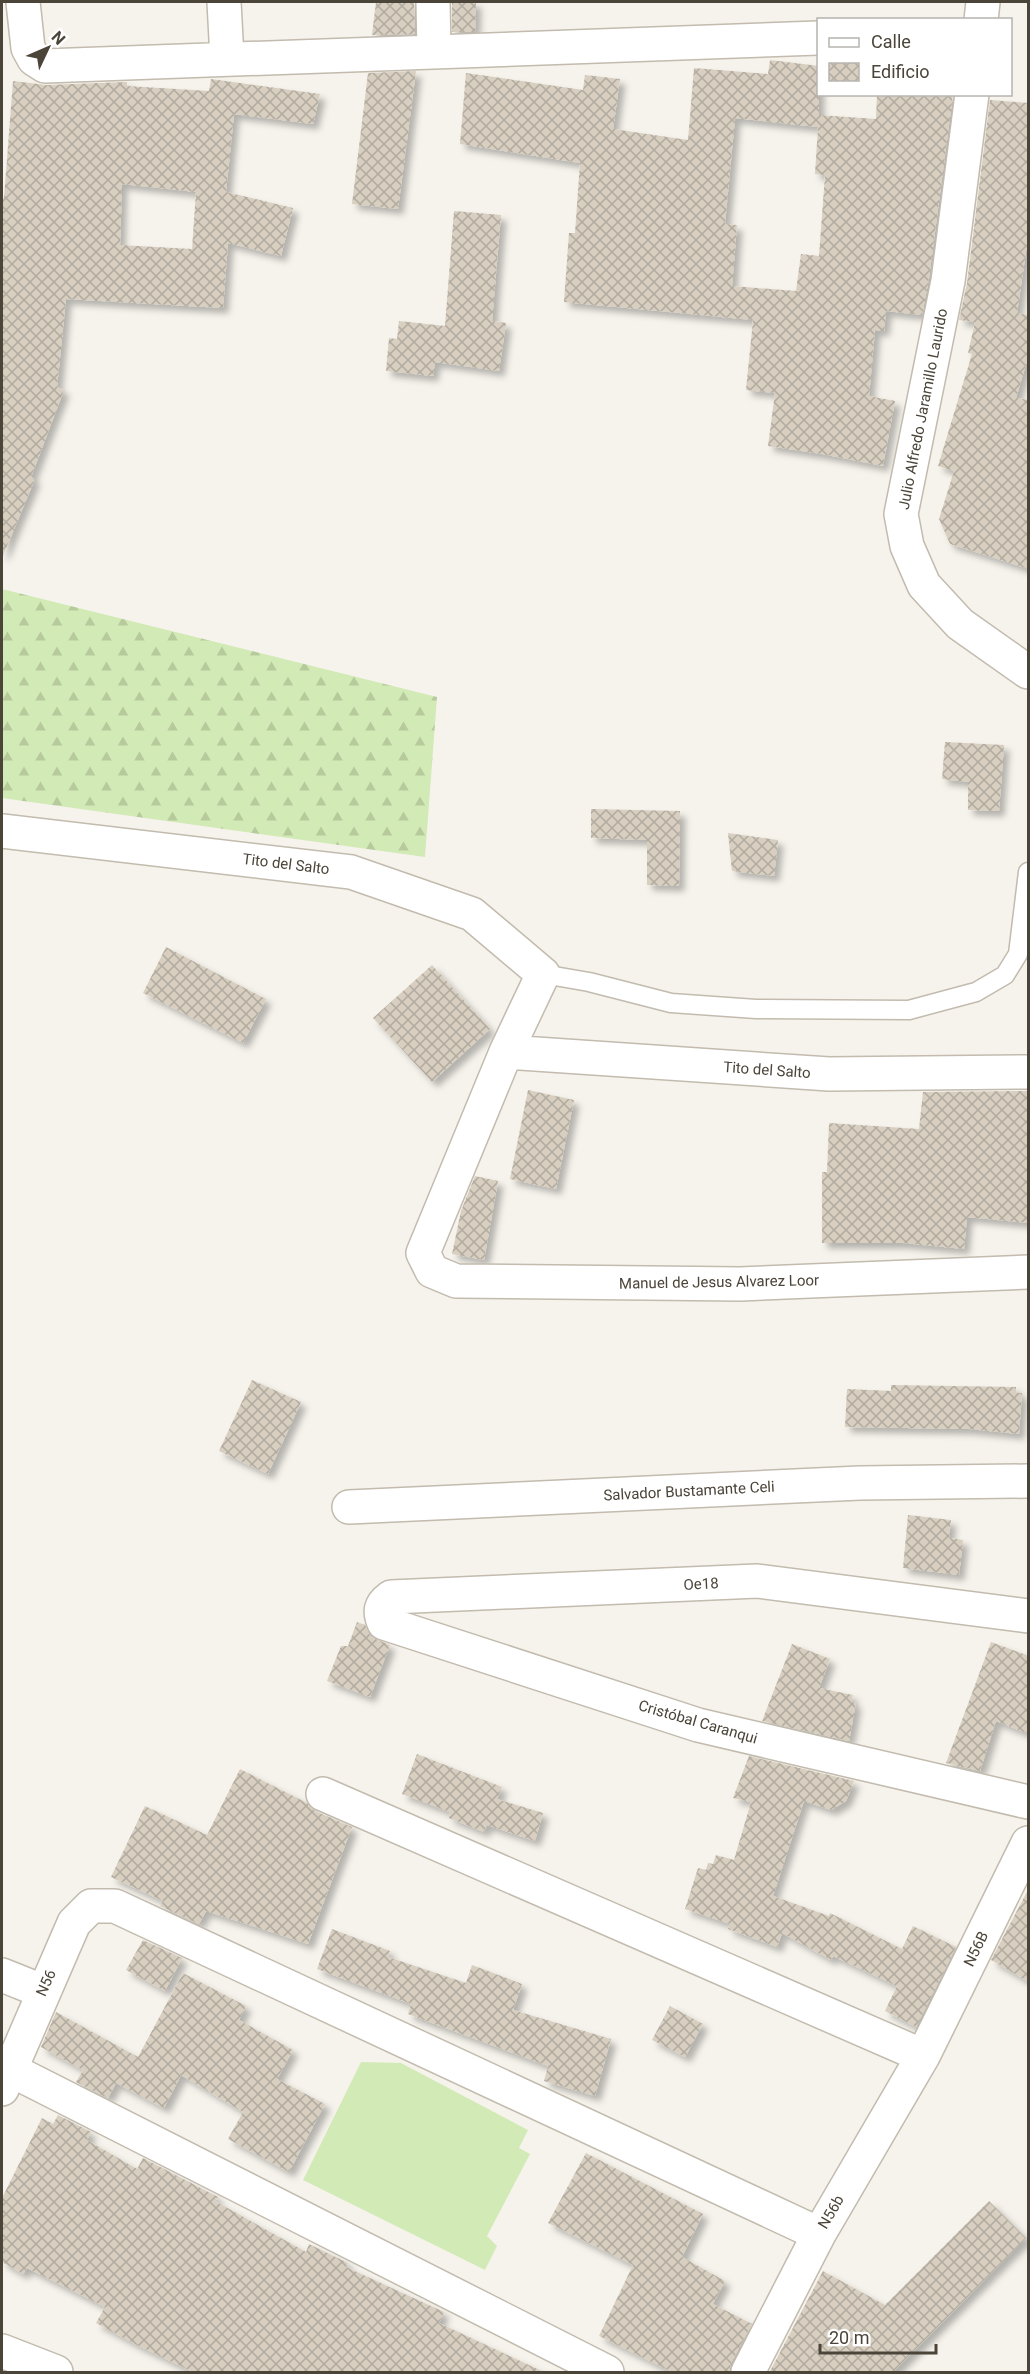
<svg xmlns="http://www.w3.org/2000/svg" width="1030" height="2374" font-family="Roboto,sans-serif">
  <style>
    .forest { fill: url(#forest-firs) }
    .pitch { fill: #d2eab5 }
    .building { fill: url(#building-cross-hatch); fill-rule: evenodd; filter: url(#shadow) }
    .lines { fill: none; stroke-linecap: round; stroke-linejoin: round }
    .service-casing { stroke: #c2bbae; stroke-width: 21 }
    .minor-casing { stroke: #c2bbae; stroke-width: 36 }
    .service { stroke: #fff; stroke-width: 18 }
    .minor { stroke: #fff; stroke-width: 33 }
    .labels { text-anchor: middle; dominant-baseline: central; stroke-width: 4.5; stroke-linejoin: round; paint-order: stroke }
    .street-label { font-size: 15px; fill: #4b4439; stroke: #fff }
  </style>
  <defs>
    <pattern id="forest-firs" width="22" height="20" patternUnits="userSpaceOnUse" patternTransform="scale(1.5)"><rect width="22" height="20" fill="#d2eab5"/><path d="M5 1l3.5 6h-7zM16 11l3.5 6h-7z" fill="#b6ca9c"/></pattern>
    <pattern id="building-cross-hatch" width="8" height="8" patternUnits="userSpaceOnUse" patternTransform="scale(1.5)"><rect width="8" height="8" fill="#d8cfc1"/><path d="M0 0l8 8M0 8l8-8" fill="none" stroke="#b1aa9e"/></pattern>
    <filter id="shadow"><feDropShadow dx="5.5" dy="5.5" stdDeviation="3" flood-color="#0004"/></filter>
  </defs>
  <rect width="100%" height="100%" fill="#f6f3ec"/>
  <path class="forest" d="M 2,589 L 437,697 L 425,857 L 2,798 Z"/>
  <path class="pitch" d="M 361,2062 L 401,2063 L 528,2130 L 519,2148 L 530,2154 L 487,2236 L 497,2246 L 485,2270 L 303,2180 Z"/>
  <path class="building" d="M 376,2 L 414,2 L 415,34 L 372,35 Z
    M 452,2 L 476,2 L 475,32 L 452,32 Z
    M 770,60 L 819,66 L 819,125 L 819,115 L 876,119 L 877,94 L 953,94 L 929,278 L 922,315 L 886,311 L 884,331 L 875,330 L 869,396 L 895,401 L 883,466 L 822,454 L 768,446 L 775,393 L 746,390 L 753,320 L 564,302 L 569,233 L 575,233 L 580,163 L 460,144 L 466,73 L 583,90 L 585,75 L 620,79 L 613,129 L 688,140 L 694,68 L 768,74 ZM 735,118 L 818,127 L 815,174 L 825,175 L 819,256 L 801,254 L 796,291 L 732,286 L 737,225 L 725,224 Z
    M 416,71 L 398,209 L 352,204 L 368,73 Z
    M 211,79 L 320,94 L 313,124 L 234,114 L 226,192 L 293,208 L 281,256 L 228,243 L 223,308 L 66,299 L 57,387 L 64,390 L 31,477 L 35,479 L 2,558 L 2,198 L 4,198 L 13,81 L 46,85 L 127,82 L 127,86 L 209,91 ZM 122,184 L 196,192 L 192,249 L 120,245 Z
    M 990,100 L 1029,103 L 1029,231 L 1017,313 L 1029,315 L 1029,354 L 1016,398 L 1029,400 L 1029,569 L 950,544 L 939,519 L 954,471 L 938,466 L 972,354 L 968,353 L 975,322 L 959,320 L 967,283 Z
    M 454,211 L 501,215 L 492,321 L 506,323 L 499,371 L 435,362 L 433,376 L 386,371 L 389,338 L 397,339 L 399,321 L 445,326 Z
    M 945,742 L 1004,745 L 999,811 L 968,810 L 968,782 L 942,779 Z
    M 591,809 L 680,811 L 679,886 L 647,885 L 647,840 L 591,838 Z
    M 728,833 L 778,840 L 774,876 L 732,871 Z
    M 166,947 L 266,999 L 243,1043 L 143,993 Z
    M 432,965 L 490,1029 L 432,1082 L 373,1018 Z
    M 528,1090 L 574,1100 L 556,1189 L 510,1179 Z
    M 1029,1091 L 1029,1223 L 967,1217 L 964,1249 L 903,1243 L 822,1243 L 822,1172 L 827,1172 L 829,1123 L 919,1129 L 923,1092 Z
    M 475,1176 L 498,1181 L 484,1260 L 452,1254 L 461,1211 Z
    M 252,1380 L 301,1402 L 268,1474 L 219,1451 Z
    M 891,1385 L 1016,1387 L 1016,1393 L 1022,1393 L 1019,1434 L 969,1429 L 845,1427 L 847,1389 L 891,1391 Z
    M 908,1515 L 951,1520 L 949,1538 L 963,1540 L 959,1575 L 903,1568 Z
    M 357,1622 L 365,1625 L 371,1637 L 390,1645 L 370,1697 L 327,1681 L 341,1646 L 348,1646 Z
    M 991,1642 L 1029,1656 L 1029,1734 L 996,1721 L 980,1771 L 946,1763 Z
    M 792,1644 L 830,1659 L 819,1688 L 853,1695 L 851,1702 L 856,1703 L 849,1741 L 762,1721 Z
    M 417,1754 L 502,1787 L 497,1799 L 543,1813 L 535,1841 L 487,1825 L 484,1832 L 449,1818 L 450,1812 L 402,1794 Z
    M 749,1756 L 854,1781 L 846,1801 L 831,1810 L 804,1801 L 773,1896 L 829,1916 L 830,1913 L 902,1949 L 913,1926 L 956,1947 L 916,2027 L 885,2011 L 897,1986 L 833,1956 L 831,1960 L 782,1933 L 777,1947 L 728,1929 L 730,1924 L 685,1909 L 698,1868 L 706,1870 L 708,1863 L 713,1864 L 716,1855 L 734,1860 L 751,1802 L 733,1798 Z
    M 240,1769 L 307,1803 L 315,1811 L 352,1827 L 308,1944 L 206,1911 L 199,1924 L 160,1906 L 163,1901 L 111,1877 L 145,1806 L 207,1835 Z
    M 1029,1888 L 1029,1982 L 991,1960 Z
    M 332,1929 L 390,1951 L 388,1957 L 466,1983 L 472,1965 L 522,1984 L 513,2010 L 611,2039 L 595,2096 L 544,2081 L 548,2066 L 408,2014 L 411,2004 L 317,1969 Z
    M 143,1940 L 182,1958 L 165,1991 L 126,1970 Z
    M 183,1973 L 246,2006 L 239,2020 L 293,2050 L 277,2079 L 325,2104 L 289,2172 L 228,2139 L 243,2112 L 181,2075 L 164,2108 L 116,2083 L 108,2098 L 76,2082 L 83,2070 L 41,2047 L 56,2012 L 138,2057 Z
    M 670,2006 L 703,2024 L 685,2057 L 652,2040 Z
    M 58,2115 L 91,2132 L 87,2140 L 137,2169 L 143,2158 L 218,2197 L 215,2201 L 306,2252 L 309,2244 L 348,2263 L 346,2267 L 444,2312 L 439,2323 L 546,2373 L 195,2373 L 137,2345 L 96,2323 L 105,2307 L 27,2268 L 23,2274 L 2,2262 L 2,2198 L 42,2118 L 53,2124 Z
    M 586,2153 L 703,2214 L 682,2257 L 725,2281 L 713,2304 L 752,2324 L 731,2363 L 729,2373 L 674,2373 L 599,2336 L 633,2265 L 548,2223 Z
    M 989,2201 L 1026,2238 L 892,2373 L 769,2373 L 823,2271 L 885,2305 Z"/>
  <g class="lines">
    <g class="service-casing">
      <path id="service" d="M 543,974 L 589,982 L 671,1003 L 756,1009 L 909,1010 L 976,992 L 1005,975 L 1018,954 L 1028,872"/>
    </g>
    <g class="minor-casing">
      <path id="minor" d="M 23,2 L 28,48 L 34,59 L 45,66 L 818,38
        M 224,2 L 227,58
        M 433,2 L 434,51
        M 981,20 L 983,2
        M 972,94 L 948,281 L 901,514 L 907,546 L 924,585 L 960,624 L 1028,672
        M 2,831 L 351,872 L 472,914 L 543,974 L 506,1052 L 423,1253 L 432,1271 L 456,1281 L 740,1284 L 1028,1272
        M 506,1052 L 829,1074 L 1028,1072
        M 349,1507 L 860,1483 L 1028,1481
        M 1028,1616 L 757,1581 L 391,1597 C 380,1605 379,1611 384,1623 L 698,1725 L 1028,1802
        M 323,1794 L 923,2056
        M 2,1975 L 42,1991
        M 9,2069 L 607,2372
        M 2,2089 L 74,1923 L 91,1906 L 115,1906 L 819,2234
        M 2,2351 L 56,2372
        M 748,2372 L 819,2234 L 923,2056 L 1028,1843"/>
    </g>
    <use href="#service" class="service"/>
    <use href="#minor" class="minor"/>
  </g>
  <g class="labels">
    <g class="street-label">
      <text transform="translate(923 409) rotate(-79)">Julio Alfredo Jaramillo Laurido</text>
      <text transform="translate(286 864) rotate(7)">Tito del Salto</text>
      <text transform="translate(767 1070) rotate(4)">Tito del Salto</text>
      <text transform="translate(719 1282) rotate(-1)">Manuel de Jesus Alvarez Loor</text>
      <text transform="translate(689 1491) rotate(-3)">Salvador Bustamante Celi</text>
      <text transform="translate(701 1584) rotate(-3)">Oe18</text>
      <text transform="translate(698 1722) rotate(16)">Cristóbal Caranqui</text>
      <text transform="translate(976 1949) rotate(-64)">N56B</text>
      <text transform="translate(46 1983) rotate(-66)">N56</text>
      <text transform="translate(831 2212) rotate(-60)">N56b</text>
    </g>
  </g>
  <rect width="1030" height="2374" fill="none" stroke="#4b4439" stroke-width="6"/>
  <rect x="817" y="18" width="195" height="78" fill="#ffffff" stroke="#b7b4b0" stroke-width="1.5"/>
  <rect x="829" y="38" width="30" height="9" fill="#ffffff" stroke="#b7b4b0" stroke-width="1.5"/>
  <text x="871" y="48" font-size="18" fill="#4b4439">Calle</text>
  <rect x="829" y="63" width="30" height="18" fill="url(#building-cross-hatch)" stroke="#b7b4b0" stroke-width="1.5"/>
  <text x="871" y="78" font-size="18" fill="#4b4439">Edificio</text>
  <g transform="translate(48 48) rotate(46)" stroke="#ffffff" stroke-width="4.5" paint-order="stroke">
  <path d="M0-4.5L10 22L0 15L-10 22Z" fill="#4b4439"/>
  <text y="-9" font-size="16" font-weight="bold" text-anchor="middle" fill="#4b4439">N</text>
  </g>
  <path d="M820 2344v9h116v-9" fill="none" stroke="#4b4439" stroke-width="3"/>
  <text x="829" y="2344" font-size="18" fill="#4b4439" stroke="#ffffff" stroke-width="4.5" paint-order="stroke">20 m</text>
</svg>
